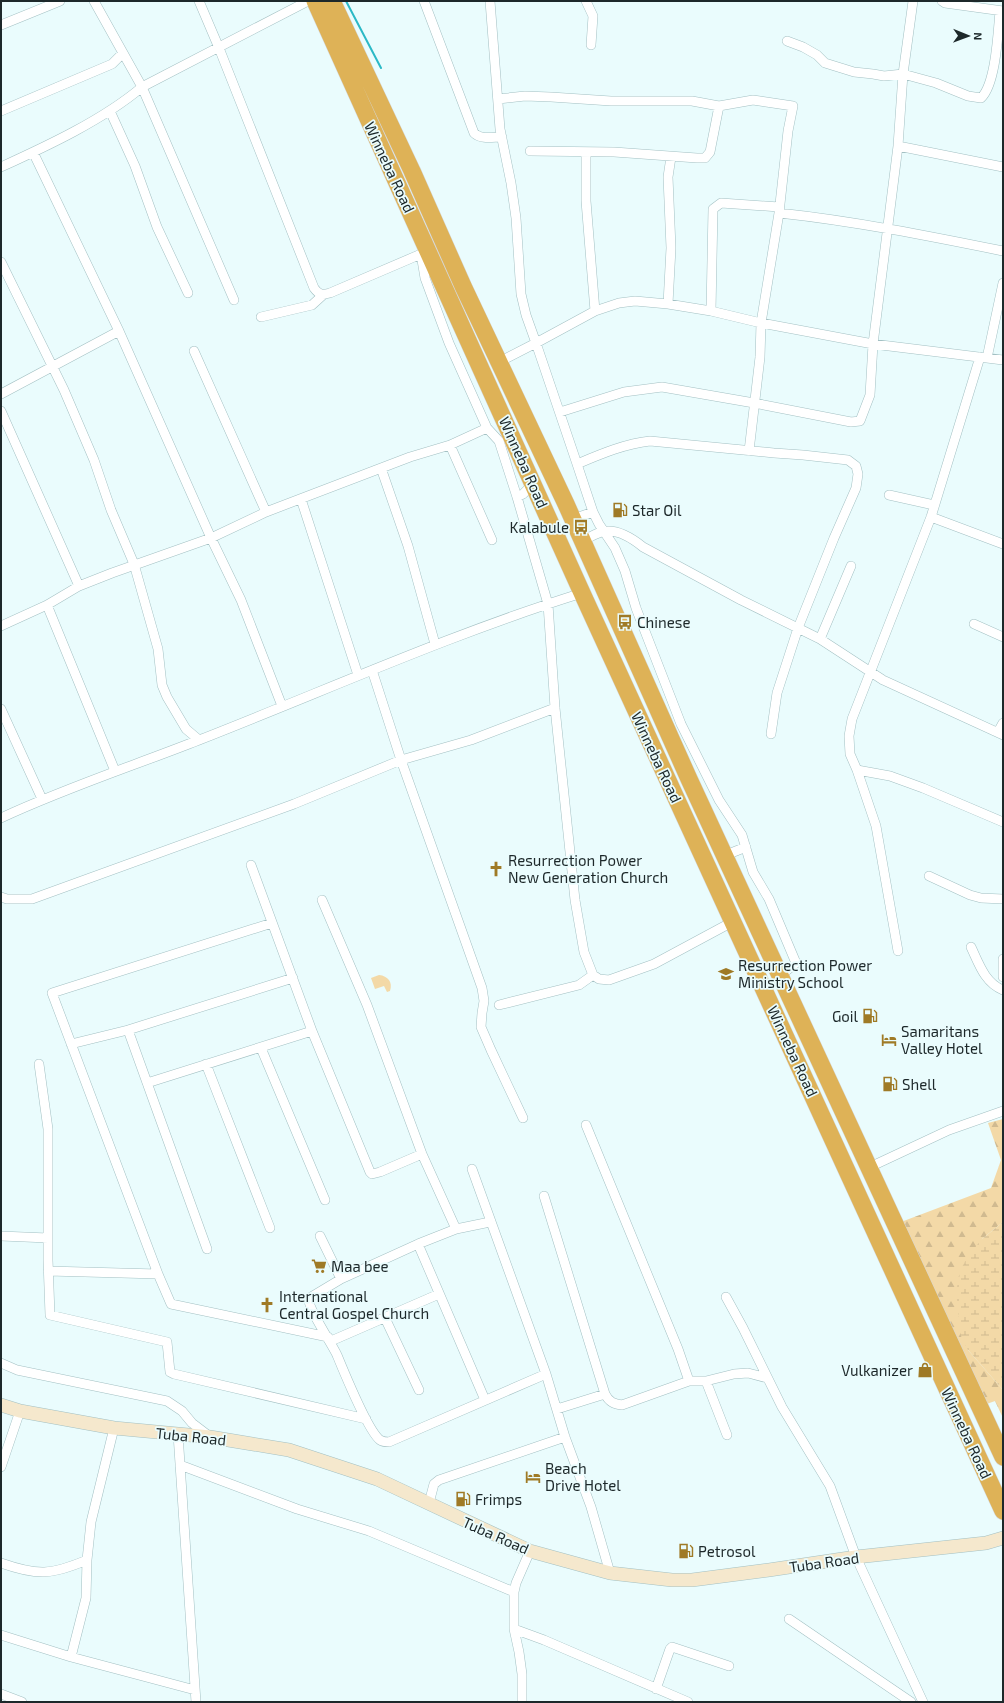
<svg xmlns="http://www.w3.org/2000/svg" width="1004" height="1703" font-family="'Exo 2',sans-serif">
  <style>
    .green { fill: #f3d9a7 }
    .forest { fill: url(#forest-firs) }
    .wetland { fill: url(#wetland-marsh) }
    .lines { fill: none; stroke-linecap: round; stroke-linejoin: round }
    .stream { stroke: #2bb9c6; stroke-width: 2 }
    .street-casing { stroke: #a3c0c3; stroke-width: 10 }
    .secondary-casing { stroke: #a3c0c3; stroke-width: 14 }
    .highway-casing { stroke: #d6d8d9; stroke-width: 18 }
    .street { stroke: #fff; stroke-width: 9 }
    .secondary { stroke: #f5e8cd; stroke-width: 13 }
    .highway { stroke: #deb257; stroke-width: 17 }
    .labels { text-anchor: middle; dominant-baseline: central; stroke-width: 3.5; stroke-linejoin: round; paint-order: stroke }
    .street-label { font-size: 15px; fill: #1d282a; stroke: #eafcfd }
    .poi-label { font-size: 15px; fill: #1d282a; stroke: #eafcfd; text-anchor: start }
  </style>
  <defs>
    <pattern id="forest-firs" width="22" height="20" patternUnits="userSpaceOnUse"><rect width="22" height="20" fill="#f3d9a7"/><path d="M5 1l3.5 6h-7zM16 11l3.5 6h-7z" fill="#d0ba90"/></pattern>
    <pattern id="wetland-marsh" width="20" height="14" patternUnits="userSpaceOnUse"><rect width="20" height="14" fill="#f3d9a7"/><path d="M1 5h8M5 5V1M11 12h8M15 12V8" fill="none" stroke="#d0ba90"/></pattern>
  </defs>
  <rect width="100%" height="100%" fill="#eafcfd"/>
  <path class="green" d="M 379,975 C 388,976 393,982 390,991 L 387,992 L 384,986 L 375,989 L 371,978 Z"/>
  <path class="forest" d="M 1003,1119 L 1003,1222 L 982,1239 L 968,1350 L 1003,1390 L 1003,1418 L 995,1401 L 984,1405 L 901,1222 L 991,1188 L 1001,1160 L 988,1123 Z"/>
  <path class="wetland" d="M 1003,1222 L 1003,1390 L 968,1350 L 961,1336 L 956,1291 L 961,1269 L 968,1256 L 982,1239 Z"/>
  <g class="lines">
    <path class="stream" d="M 346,1 L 381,68"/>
    <g class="street-casing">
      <path id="street" d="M 94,1 L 142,87 L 308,1
        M 199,1 L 219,48 L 314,288 C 319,295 322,295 330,293 L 428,251
        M 424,1 L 474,133 C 481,140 493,137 502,137
        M 490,1 L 500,129 L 511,183 L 516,218 L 521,294 L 526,315 L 536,343 L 595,311 L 619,303 L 635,301 L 668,304 L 711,311 L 761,323 L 873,344 L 1003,360
        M 586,1 L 593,16 L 591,45
        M 942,1 L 945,3 L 1003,11
        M 1,25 L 60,1
        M 787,41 L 803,47 L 817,55 L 825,63 L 854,72 L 873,74 L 884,76 L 903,74 L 936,83 L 968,96 L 981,98 C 996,84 998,32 1000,11
        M 498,99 L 525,96 L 551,97 L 611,101 L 692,101 L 719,106 L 753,100 L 793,106 L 788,131 L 779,213 L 761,323 L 760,357 L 749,451
        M 1,111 L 112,64 L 123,53
        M 110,111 L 135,166 L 157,227 L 188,293
        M 898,146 L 1003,167
        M 530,151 L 614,152 L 697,158 L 705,158 L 710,152 L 719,106
        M 33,152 L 119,331 L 211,538 L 241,600 L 282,706
        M 586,152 L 586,201 L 595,311
        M 1,167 C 47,146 103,120 142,87 L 234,300
        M 779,213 C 854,221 929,236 1003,251
        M 421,254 L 425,278 L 449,343 L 487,428 L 499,441 L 517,497 L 523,494 L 534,483
        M 1,262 L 64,390 L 94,460 L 111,510 L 134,564 L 158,649 L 162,685 L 167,697 L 186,729 L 199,740
        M 668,304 L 671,248 L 668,177 L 671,157
        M 711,311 L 713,209 L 721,203 L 779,207
        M 261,317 L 312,305 L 323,295
        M 194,351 L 266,512
        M 987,358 L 1003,283
        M 499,362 L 536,343 L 577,464
        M 1,394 L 119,331
        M 1,411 L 79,586
        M 560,412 L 624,392 L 662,387 L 754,403 L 851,422 L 860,421 L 870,395 L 873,344 L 898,146 L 903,74 L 913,1
        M 450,445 L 492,540
        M 381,468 L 408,546 L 435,644
        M 889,495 L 934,505
        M 517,497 L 548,604 L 555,708 L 575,900 L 584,952 L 593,975 L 599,979 L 609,980 L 654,964 L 734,921
        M 301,499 L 358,675
        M 593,512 L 599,524 L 615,548 L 625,571 L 636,608 L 681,724 L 719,800 L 742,835 L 753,872 L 769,899 L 796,963 L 781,975
        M 931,517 L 1003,544
        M 573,519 L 593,512 L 577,464 C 601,454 624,444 650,441 L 774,453 L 803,455 L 848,460 L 856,466 L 858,474 L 856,488 L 834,538 L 798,628 L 777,693 L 771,734
        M 582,541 C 589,538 596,533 602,532 C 616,528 633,539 643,547 L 741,600 L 820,639 L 883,680 L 1003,735
        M 47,605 L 115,771
        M 974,624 L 1003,637
        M 1,626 L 47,605 L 79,586 L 112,573 L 211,538 L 266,512 L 410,457 L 450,445 L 487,428
        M 820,639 L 851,566
        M 372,670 L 401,760 L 482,988 L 484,1001 L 482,1013 L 481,1027 L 491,1050 L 523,1118
        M 1,709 L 42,799
        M 998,732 L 1003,723
        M 857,770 L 890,776 L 923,788 L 1003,822
        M 1,818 C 65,788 133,766 199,740 C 327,690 451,634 582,593
        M 726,855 L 746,847
        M 251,865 L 312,1031 L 370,1172 L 372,1174 L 380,1172 L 422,1154
        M 929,876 L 970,895 L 981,898 L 1003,899
        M 1,897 L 7,899 L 32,899 L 294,804 L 401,760 L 471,740 L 555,708
        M 322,900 L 367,1005 L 422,1154 L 456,1229
        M 272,923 L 52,993 L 158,1274 L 171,1304 L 328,1337
        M 971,947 C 979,964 985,983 1003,990
        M 898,951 L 876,826 L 857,770 L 850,754 L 849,736 L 852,719 L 931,517 L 980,357
        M 1003,959 L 1003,977
        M 499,1005 L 579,985 L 593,975
        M 128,1030 L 207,1249
        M 71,1044 L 128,1030 L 293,978
        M 261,1048 L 325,1200
        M 39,1064 L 48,1129 L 48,1260 L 50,1315 L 167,1342 L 170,1372 L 174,1374 L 366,1419
        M 206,1064 L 270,1228
        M 147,1083 L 312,1031
        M 586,1125 L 678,1349 L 689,1381
        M 870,1167 L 949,1130 L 1003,1111
        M 472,1169 L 546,1374 L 565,1437 L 591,1507 L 610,1573
        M 544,1196 L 605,1394
        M 490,1222 L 456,1229 L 418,1244 L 341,1279 L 311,1297 L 309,1299 C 307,1307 332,1344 337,1355 C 344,1372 368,1431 380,1440 C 383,1442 385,1442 389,1442 L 546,1374
        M 1,1236 L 48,1238
        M 320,1236 L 341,1279
        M 418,1244 L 485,1400
        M 48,1271 L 158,1274
        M 726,1297 L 743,1328 L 782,1407 L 830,1486 L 856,1557 L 923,1702
        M 385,1318 L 419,1390
        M 331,1341 L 439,1294
        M 1,1363 L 17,1370 L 167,1401 L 182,1411 L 192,1423 L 209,1436
        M 706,1381 L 727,1435
        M 557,1409 L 605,1394 C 609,1402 614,1404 622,1405 L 689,1381 L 706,1381 L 734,1374 L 748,1373 L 767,1378
        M 178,1434 L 196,1702
        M 180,1465 L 297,1509 L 369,1531 L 514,1592
        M 1,1467 L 20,1411
        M 429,1503 L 434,1484 L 439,1480 L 565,1437
        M 1,1563 C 38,1576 51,1575 87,1560
        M 789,1619 L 911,1702
        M 514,1629 L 544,1640 L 688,1702
        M 1,1635 L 71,1657 L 195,1690
        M 71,1657 L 86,1598 L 87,1560 L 91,1522 L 114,1428
        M 656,1689 L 670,1649 L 672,1647 L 729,1666
        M 1,1694 L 22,1702
        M 522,1702 L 522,1674 L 519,1652 L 514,1629 L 514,1592 L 516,1583 L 530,1551"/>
    </g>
    <g class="secondary-casing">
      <path id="secondary" d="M 1,1405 L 20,1411 L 114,1428 L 210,1437 L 289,1450 L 377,1479 L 530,1551 L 610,1573 L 672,1580 L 692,1580 L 769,1570 L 856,1557 L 986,1543 L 1003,1538"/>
    </g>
    <g class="highway-casing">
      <path id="highway" d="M 315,1 L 582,593 L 1003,1511
        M 332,1 L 412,171 L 463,286 L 566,504 L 689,779 L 1003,1457"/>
    </g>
    <use href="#street" class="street"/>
    <use href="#secondary" class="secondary"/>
    <use href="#highway" class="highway"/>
  </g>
  <defs>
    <g id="fuel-bare" transform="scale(1.2)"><path d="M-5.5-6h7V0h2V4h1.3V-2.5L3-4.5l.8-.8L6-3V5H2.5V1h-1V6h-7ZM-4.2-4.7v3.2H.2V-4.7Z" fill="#9f7a26" stroke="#eafcfd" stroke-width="2.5" paint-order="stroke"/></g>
    <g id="bus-bare" transform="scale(1.2)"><path d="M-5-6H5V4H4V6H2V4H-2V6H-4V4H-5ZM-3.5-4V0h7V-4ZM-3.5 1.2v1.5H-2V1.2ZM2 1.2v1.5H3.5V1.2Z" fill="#9f7a26" stroke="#eafcfd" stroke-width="2.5" paint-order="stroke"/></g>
    <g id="church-bare" transform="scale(1.2)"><path d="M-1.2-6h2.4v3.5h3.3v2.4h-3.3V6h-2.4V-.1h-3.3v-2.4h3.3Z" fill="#9f7a26" stroke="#eafcfd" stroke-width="2.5" paint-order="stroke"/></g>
    <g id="school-bare" transform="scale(1.2)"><path d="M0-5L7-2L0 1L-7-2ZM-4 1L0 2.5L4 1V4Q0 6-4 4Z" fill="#9f7a26" stroke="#eafcfd" stroke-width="2.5" paint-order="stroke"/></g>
    <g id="hotel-bare" transform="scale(1.2)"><path d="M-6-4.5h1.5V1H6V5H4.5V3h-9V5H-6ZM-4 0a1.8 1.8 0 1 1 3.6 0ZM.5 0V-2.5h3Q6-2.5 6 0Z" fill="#9f7a26" stroke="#eafcfd" stroke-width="2.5" paint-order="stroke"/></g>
    <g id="supermarket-bare" transform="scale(1.2)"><path d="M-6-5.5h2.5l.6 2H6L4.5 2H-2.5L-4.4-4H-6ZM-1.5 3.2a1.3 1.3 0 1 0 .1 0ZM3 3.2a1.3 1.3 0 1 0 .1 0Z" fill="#9f7a26" stroke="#eafcfd" stroke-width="2.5" paint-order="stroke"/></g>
    <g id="shop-bare" transform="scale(1.2)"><path d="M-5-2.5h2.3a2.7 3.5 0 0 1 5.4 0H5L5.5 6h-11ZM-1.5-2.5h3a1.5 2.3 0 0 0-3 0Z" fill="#9f7a26" stroke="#eafcfd" stroke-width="2.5" paint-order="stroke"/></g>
  </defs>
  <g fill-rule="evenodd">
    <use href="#fuel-bare" x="620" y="510"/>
    <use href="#bus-bare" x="581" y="527"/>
    <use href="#bus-bare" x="625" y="622"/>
    <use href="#church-bare" x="496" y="869"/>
    <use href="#school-bare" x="726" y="974"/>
    <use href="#fuel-bare" x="870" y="1016"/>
    <use href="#hotel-bare" x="889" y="1040"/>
    <use href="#fuel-bare" x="890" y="1084"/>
    <use href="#supermarket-bare" x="319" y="1266"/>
    <use href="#church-bare" x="267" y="1305"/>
    <use href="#shop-bare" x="925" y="1370"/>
    <use href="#hotel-bare" x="533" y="1477"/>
    <use href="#fuel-bare" x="463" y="1499"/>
    <use href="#fuel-bare" x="686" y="1551"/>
  </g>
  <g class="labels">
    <g class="street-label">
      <text transform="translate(390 167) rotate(65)">Winneba Road</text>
      <text transform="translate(524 462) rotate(66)">Winneba Road</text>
      <text transform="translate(657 757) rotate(65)">Winneba Road</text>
      <text transform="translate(793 1051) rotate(65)">Winneba Road</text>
      <text transform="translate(967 1433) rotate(65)">Winneba Road</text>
      <text transform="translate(191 1436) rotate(6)">Tuba Road</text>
      <text transform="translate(496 1535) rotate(24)">Tuba Road</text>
      <text transform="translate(824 1562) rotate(-8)">Tuba Road</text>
    </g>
    <g class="poi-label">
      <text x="632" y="510">Star Oil</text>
      <text x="569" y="527" text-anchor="end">Kalabule</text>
      <text x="637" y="622">Chinese</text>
      <text x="508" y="860">Resurrection Power<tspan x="508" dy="17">New Generation Church</tspan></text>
      <text x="738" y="965">Resurrection Power<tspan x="738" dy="17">Ministry School</tspan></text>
      <text x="858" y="1016" text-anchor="end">Goil</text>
      <text x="901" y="1031">Samaritans<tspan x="901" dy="17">Valley Hotel</tspan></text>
      <text x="902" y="1084">Shell</text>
      <text x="331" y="1266">Maa bee</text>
      <text x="279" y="1296">International<tspan x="279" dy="17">Central Gospel Church</tspan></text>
      <text x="913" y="1370" text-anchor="end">Vulkanizer</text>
      <text x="545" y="1468">Beach<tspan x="545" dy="17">Drive Hotel</tspan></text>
      <text x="475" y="1499">Frimps</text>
      <text x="698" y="1551">Petrosol</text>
    </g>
  </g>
  <rect width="1004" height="1703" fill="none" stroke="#1d282a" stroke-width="4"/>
  <g transform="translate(968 36) rotate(91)" stroke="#eafcfd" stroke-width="3" paint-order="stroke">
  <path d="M0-3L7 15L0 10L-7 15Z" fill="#1d282a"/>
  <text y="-6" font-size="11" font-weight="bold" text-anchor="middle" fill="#1d282a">N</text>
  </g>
</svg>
